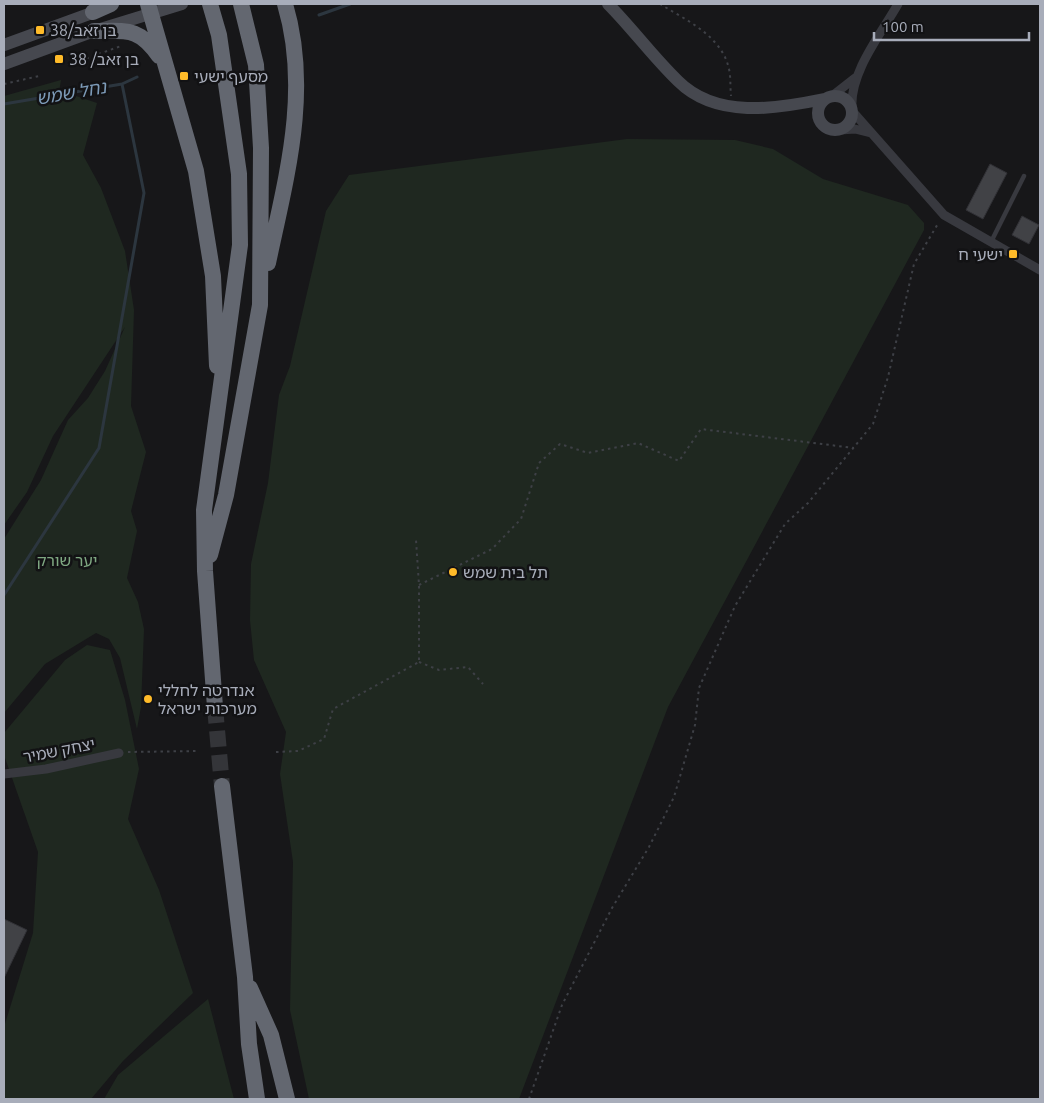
<svg xmlns="http://www.w3.org/2000/svg" width="1044" height="1103" font-family="Ubuntu,'Noto Sans Hebrew',sans-serif">
  <style>
    .green { fill: #1f2820 }
    .lines { fill: none; stroke-linecap: round; stroke-linejoin: round }
    .stream { stroke: #2c363f; stroke-width: 3 }
    .building { fill: #414246; stroke: #313136 }
    .highway-tunnel { stroke: #343539; stroke-width: 16; stroke-dasharray: 16 8; stroke-linecap: butt }
    .path { stroke: #3e4046; stroke-width: 2; stroke-dasharray: 2.5 4; stroke-linecap: butt }
    .lane { stroke: #38393f; stroke-width: 4.5 }
    .street { stroke: #38393f; stroke-width: 9 }
    .secondary { stroke: #46484f; stroke-width: 12 }
    .highway { stroke: #636770; stroke-width: 16 }
    .poi-dot { fill: #ffbb29; stroke: #121214; stroke-width: 2 }
    .labels { text-anchor: middle; dominant-baseline: central; stroke-width: 5; stroke-linejoin: round; paint-order: stroke }
    .poi-label { font-size: 16px; fill: #a8adba; stroke: #121214; text-anchor: start }
    .park-label { font-size: 16px; fill: #7ea781; stroke: #121214 }
    .street-label { font-size: 16px; fill: #a8adba; stroke: #121214 }
    .water-label { font-size: 18px; font-style: italic; fill: #7d9bb8; stroke: #121214 }
  </style>
  <rect width="100%" height="100%" fill="#171719"/>
  <path class="green" d="M 61,80 L 58,98 L 73,95 L 97,103 L 83,155 L 101,188 L 125,251 L 134,310 L 131,406 L 146,452 L 131,511 L 137,531 L 127,578 L 138,602 L 144,629 L 141,707 L 137,729 L 120,658 L 109,639 L 96,633 L 45,664 L 4,713 L 4,539 L 41,480 L 68,420 L 88,398 L 105,371 L 125,327 L 53,436 L 27,492 L 4,525 L 4,96 Z
    M 627,139 L 735,140 L 773,149 L 823,179 L 908,205 L 924,223 L 924,230 L 668,707 L 519,1099 L 309,1099 L 290,1010 L 293,862 L 280,774 L 286,732 L 254,660 L 250,620 L 251,564 L 268,483 L 279,395 L 290,366 L 326,211 L 349,175 Z
    M 87,645 L 110,650 L 125,700 L 139,769 L 128,819 L 159,890 L 193,993 L 123,1061 L 91,1099 L 4,1099 L 4,1027 L 33,933 L 38,852 L 4,755 L 4,733 L 65,660 Z
    M 208,999 L 234,1099 L 104,1099 L 118,1075 Z"/>
  <g class="lines">
    <path class="stream" d="M 319,15 L 350,4
      M 4,104 L 122,84 L 137,77
      M 4,595 L 99,448 L 144,193 L 122,84"/>
  </g>
  <path class="building" d="M 990,164 L 1007,173 L 983,219 L 966,210 Z
    M 1022,216 L 1039,225 L 1029,244 L 1012,235 Z
    M 4,919 L 27,930 L 4,978 Z"/>
  <g class="lines">
    <path class="highway-tunnel" d="M 215,707 L 222,786"/>
    <path class="path" d="M 660,4 C 686,20 722,36 729,69 C 731,78 730,87 731,96
      M 68,65 L 121,46
      M 4,84 L 39,76
      M 419,585 L 492,549 L 521,519 L 539,463 L 560,444 L 588,453 L 638,443 L 679,461 L 701,429 L 854,448
      M 419,662 L 439,670 L 468,667 L 483,684
      M 128,752 L 198,751
      M 276,752 L 298,751 L 324,739 L 333,709 L 419,662 L 419,585 L 416,540
      M 529,1099 L 562,1005 L 612,908 L 649,847 L 674,797 L 695,725 L 699,688 L 735,606 L 785,524 L 808,503 L 873,424 L 888,377 L 914,264 L 939,222"/>
    <path class="lane" d="M 991,242 L 1024,176"/>
    <path class="street" d="M 832,96 L 855,78
      M 852,107 C 850,72 881,34 898,4
      M 853,112 L 944,215 L 1040,270
      M 840,130 L 855,129 L 871,133
      M 4,774 L 46,769 L 119,753"/>
    <path class="secondary" d="M 608,4 C 632,28 653,57 678,81 C 716,119 776,109 824,99
      M 4,45 L 100,10
      M 4,64 L 94,31 L 182,4
      M818 113a17 17 0 1 1 34 0a17 17 0 1 1-34 0Z"/>
    <path class="highway" d="M 148,4 L 196,171 L 213,276 L 217,366
      M 210,4 L 219,35 L 239,174 L 240,245 L 204,510 L 205,571 L 215,707
      M 93,12 L 111,4
      M 94,31 C 127,31 139,27 159,56
      M 268,263 C 286,178 311,91 285,4
      M 210,555 L 226,495 L 260,305 L 261,148 L 256,65 L 241,4
      M 222,786 L 245,977 L 249,1044 L 257,1099
      M 250,988 L 271,1035 L 287,1099"/>
  </g>
  <g class="poi-dot">
    <rect x="35" y="25" width="10" height="10" rx="2.5"/>
    <rect x="54" y="54" width="10" height="10" rx="2.5"/>
    <rect x="179" y="71" width="10" height="10" rx="2.5"/>
    <rect x="1008" y="249" width="10" height="10" rx="2.5"/>
    <circle cx="453" cy="572" r="5"/>
    <circle cx="148" cy="699" r="5"/>
  </g>
  <g class="labels">
    <g class="poi-label">
      <text x="50" y="30">בן זאב/38</text>
      <text x="69" y="59">בן זאב/ 38</text>
      <text x="194" y="76">מסעף ישעי</text>
      <text x="1003" y="254" text-anchor="end">ישעי ח</text>
      <text x="463" y="572">תל בית שמש</text>
      <text x="158" y="690">אנדרטה לחללי<tspan x="158" dy="18">מערכות ישראל</tspan></text>
    </g>
    <g class="park-label">
      <text x="67" y="560">יער שורק</text>
    </g>
    <g class="street-label">
      <text transform="translate(59 750) rotate(-11)">יצחק שמיר</text>
    </g>
    <g class="water-label">
      <text transform="translate(71 92) rotate(-10)">נחל שמש</text>
    </g>
  </g>
  <rect width="1044" height="1103" fill="none" stroke="#a8adba" stroke-width="10"/>
  <path d="M874 32v8h155v-8" fill="none" stroke="#a8adba" stroke-width="2.5"/>
  <text x="882" y="32" font-size="15" fill="#a8adba" stroke="#121214" stroke-width="4" paint-order="stroke">100 m</text>
</svg>
